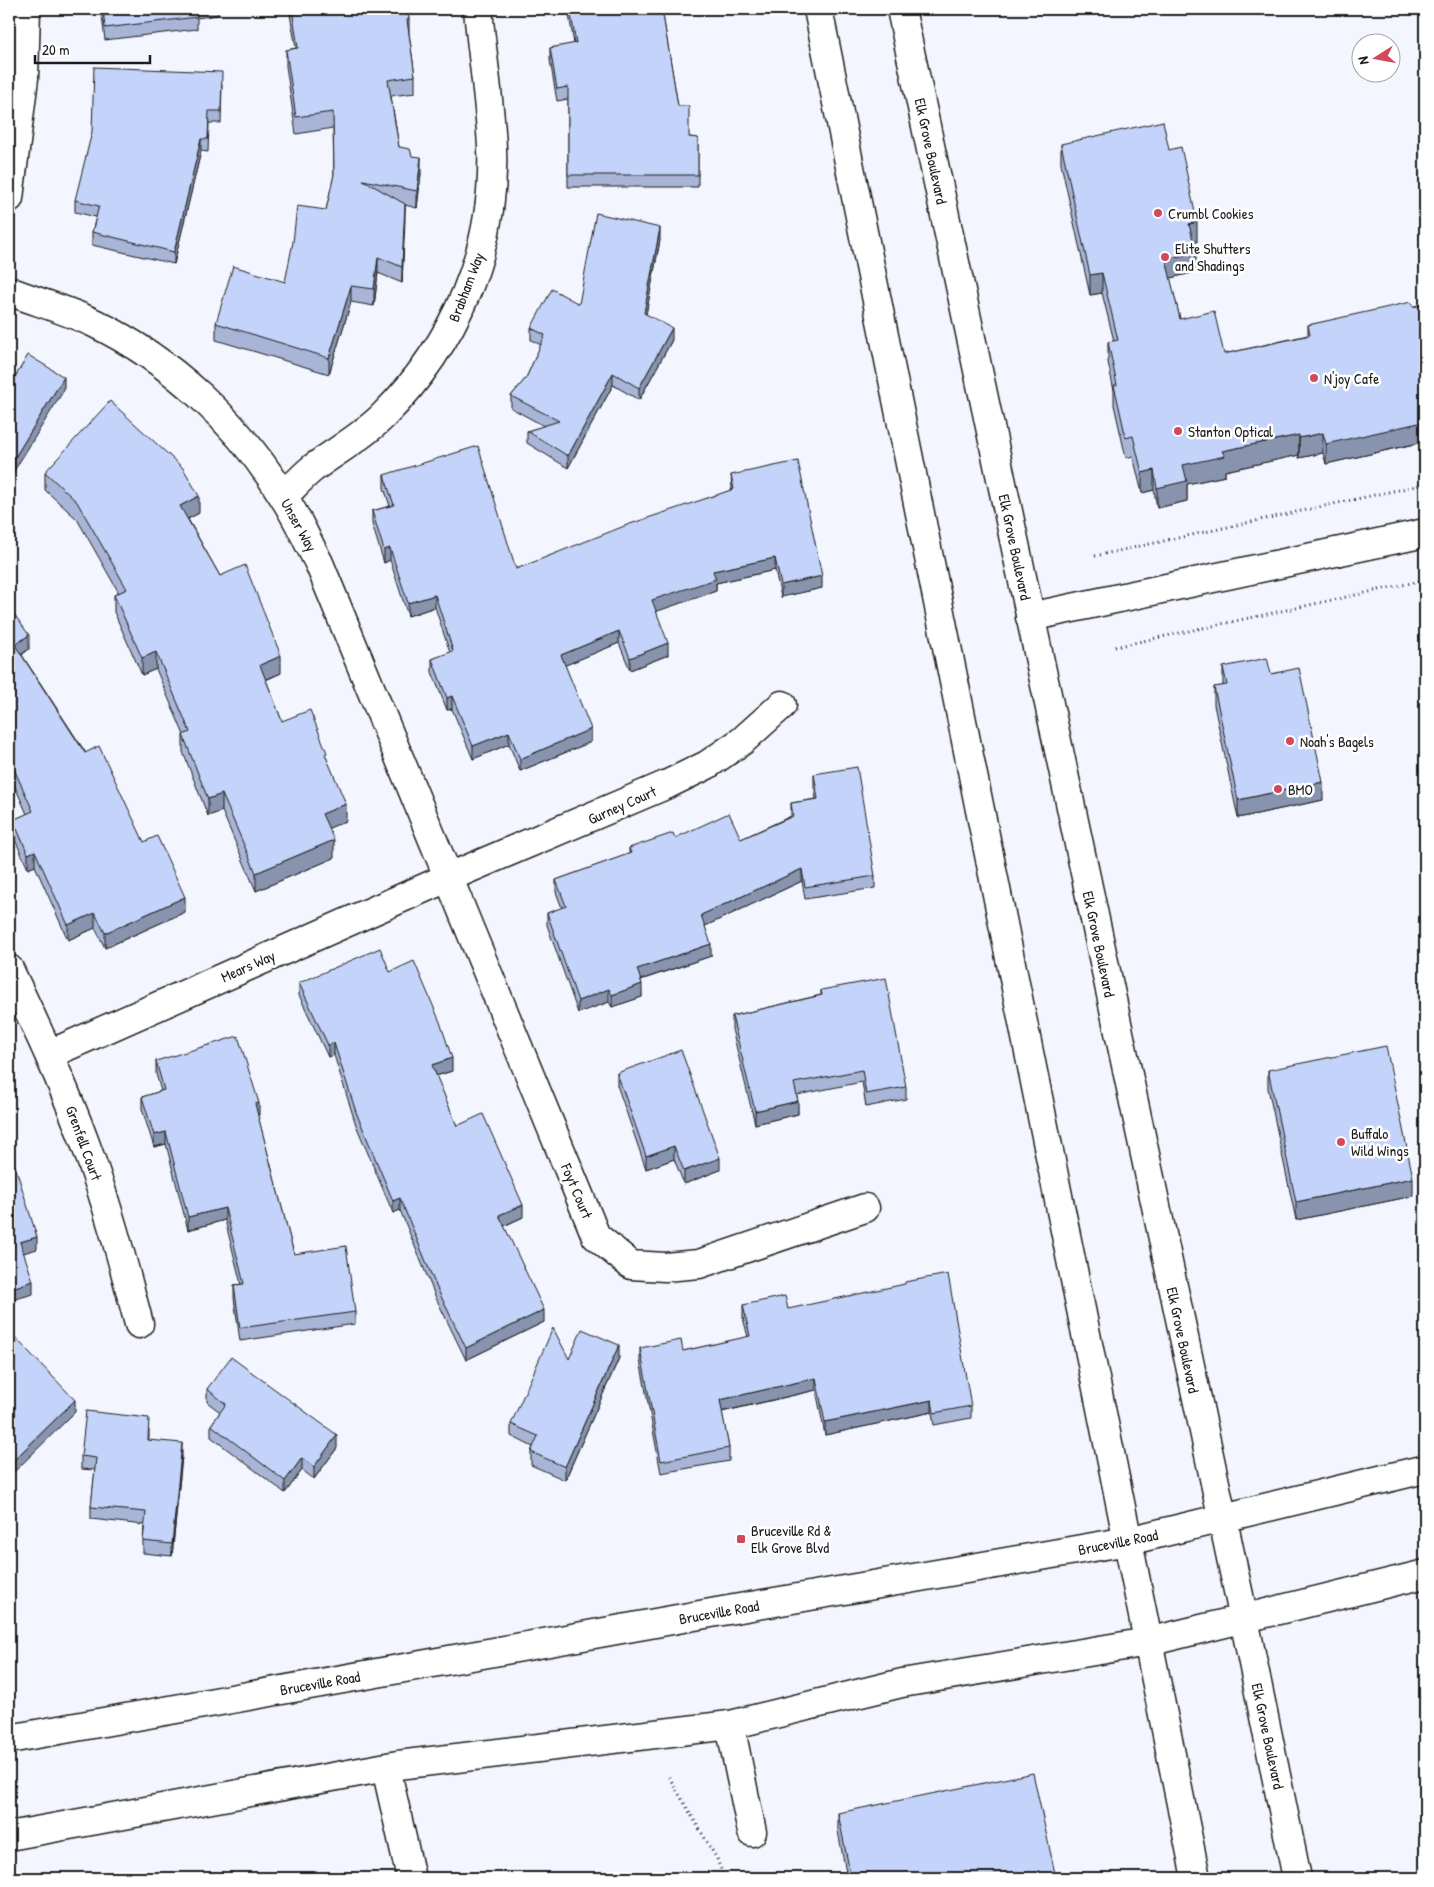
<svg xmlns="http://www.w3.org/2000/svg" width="1434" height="1887" font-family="'Patrick Hand',sans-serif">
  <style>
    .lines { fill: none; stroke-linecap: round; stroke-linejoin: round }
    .minor-casing { stroke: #1c1c1c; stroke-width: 31 }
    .major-casing { stroke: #1c1c1c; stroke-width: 31 }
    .path { stroke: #1c1c1c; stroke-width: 3; stroke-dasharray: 1 4; stroke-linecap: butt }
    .minor { stroke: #fff; stroke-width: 28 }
    .major { stroke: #fff; stroke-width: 28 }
    .wall { fill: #a8b5d6; stroke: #1c1c1c }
    .shaded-wall { fill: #8894ae; stroke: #1c1c1c }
    .building { fill: #c3d3f9; stroke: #1c1c1c }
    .poi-dot { fill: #d1495b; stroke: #fff; stroke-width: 2 }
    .labels { text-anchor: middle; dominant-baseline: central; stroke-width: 5; stroke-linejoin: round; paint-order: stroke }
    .street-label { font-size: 15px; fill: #1c1c1c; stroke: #fff }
    .poi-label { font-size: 15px; fill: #1c1c1c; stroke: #fff; text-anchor: start }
  </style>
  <rect width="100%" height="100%" fill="#f3f6fe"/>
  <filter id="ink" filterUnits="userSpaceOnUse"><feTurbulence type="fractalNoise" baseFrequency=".02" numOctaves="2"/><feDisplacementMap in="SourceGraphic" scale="10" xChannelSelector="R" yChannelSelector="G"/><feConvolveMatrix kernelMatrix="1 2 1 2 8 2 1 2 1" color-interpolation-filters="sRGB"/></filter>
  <g filter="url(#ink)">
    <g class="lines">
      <g class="minor-casing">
        <path id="minor" d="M 9,198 L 24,78 L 26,9
          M 9,291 C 37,302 67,310 94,323 C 171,360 239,424 283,496 C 297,517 307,541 319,563 L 596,1236 L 631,1265 L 665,1267 L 699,1264 L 865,1208
          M 284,496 C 293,487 303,476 313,468 C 337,450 362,437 383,416 C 455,344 496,250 492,148 C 490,102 482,55 478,9
          M 1030,617 L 1425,533
          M 9,969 C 36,1026 63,1083 85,1143 C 107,1202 123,1263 139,1324
          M 50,1054 L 447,878 L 668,784 L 707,765 L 742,741 L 782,705
          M 730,1725 L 752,1832
          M 386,1768 L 411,1878"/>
      </g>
      <g class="major-casing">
        <path id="major" d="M 818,9 L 1196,1878
          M 901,9 L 1244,1619 L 1297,1878
          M 9,1739 L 711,1613 L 1128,1541 L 1425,1469
          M 9,1836 L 398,1765 L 730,1725 L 902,1683 L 1148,1642 L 1425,1574"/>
      </g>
      <path class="path" d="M 1095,556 L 1425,484
        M 1115,647 L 1425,580
        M 669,1777 L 717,1859 L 724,1878"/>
      <use href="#minor" class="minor"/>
      <use href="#major" class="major"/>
    </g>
    <path class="wall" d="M 101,9 L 218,9 L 218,15 L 197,18 L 197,29 L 105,40 Z
      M 289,9 L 407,9 L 409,19 L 409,33 L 415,76 L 415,93 L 391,96 L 399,147 L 412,156 L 421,173 L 417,208 L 405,205 L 402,283 L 378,273 L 374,306 L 351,302 L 329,374 L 216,340 L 216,323 L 285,282 L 326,210 L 334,175 L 333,128 L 296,134 L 286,66 L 286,50 L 296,48 Z
      M 568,9 L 662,9 L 678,106 L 689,137 L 698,138 L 698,187 L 568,187 L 568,99 L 557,101 L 550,60 L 550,48 L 574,44 Z
      M 222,84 L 221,123 L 209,123 L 208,152 L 201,151 L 174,264 L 92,245 L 92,232 L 96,217 L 75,212 L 75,200 Z
      M 1061,144 L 1169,150 L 1197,242 L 1194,243 L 1196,272 L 1170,278 L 1180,319 L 1224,354 L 1308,335 L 1308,325 L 1425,304 L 1425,432 L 1423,433 L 1423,442 L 1326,464 L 1323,453 L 1299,458 L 1299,455 L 1225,471 L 1225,476 L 1187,484 L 1187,501 L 1157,508 L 1154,490 L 1142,493 L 1133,456 L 1126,458 L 1114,405 L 1114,391 L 1108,362 L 1108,342 L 1114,341 L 1102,293 L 1090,295 L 1061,164 Z
      M 660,240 L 646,314 L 672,340 L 639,400 L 613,385 L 568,468 L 527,443 L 527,431 L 544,426 L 511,408 L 511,396 L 526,378 L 541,345 L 531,340 L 531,328 L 579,304 Z
      M 45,472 L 199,513 L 188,519 L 220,576 L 281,673 L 266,680 L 282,721 L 327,759 L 346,821 L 328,828 L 334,858 L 256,891 L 222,811 L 208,816 L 183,752 L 183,735 L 184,735 L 156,669 L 142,675 L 114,612 L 114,595 L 119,593 L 77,519 L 45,490 Z
      M 384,475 L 516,569 L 732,490 L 731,475 L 822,588 L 781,597 L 775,570 L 716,583 L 716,591 L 656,611 L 668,655 L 630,670 L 619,643 L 565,665 L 591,742 L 520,771 L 509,744 L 473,759 L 452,709 L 447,710 L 432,672 L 432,659 L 450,653 L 435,607 L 408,616 L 390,560 L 384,563 L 372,524 L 372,511 L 390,506 L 384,488 Z
      M 9,607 L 29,649 L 22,655 L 144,842 L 185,912 L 105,948 L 95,928 L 68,940 L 35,866 L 28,869 L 13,835 L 13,820 L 27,814 L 9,773 Z
      M 1223,667 L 1323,800 L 1238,818 L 1214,705 L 1214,687 L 1223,686 Z
      M 814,774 L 875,876 L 875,888 L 805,899 L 802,881 L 705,926 L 711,956 L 641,980 L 642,997 L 612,1007 L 609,1002 L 578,1013 L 547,925 L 547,913 L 562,908 L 556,892 L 556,880 L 629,854 L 629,848 L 675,838 L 741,839 L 791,816 L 791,803 L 816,799 L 814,787 Z
      M 390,972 L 452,1071 L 436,1076 L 457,1126 L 523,1217 L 504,1226 L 544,1322 L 466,1360 L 436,1298 L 400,1210 L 393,1213 L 356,1125 L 334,1055 L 328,1057 L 299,995 L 299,983 Z
      M 821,990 L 906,1087 L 906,1099 L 866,1107 L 862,1082 L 797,1095 L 798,1114 L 755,1124 L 732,1029 L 732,1016 L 821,995 Z
      M 156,1061 L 259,1115 L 258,1116 L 294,1254 L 355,1312 L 355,1324 L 240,1341 L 234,1298 L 234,1285 L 241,1284 L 225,1220 L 188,1230 L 166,1144 L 154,1147 L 142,1109 L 142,1097 L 161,1091 L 156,1074 Z
      M 1268,1070 L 1413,1196 L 1296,1220 L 1268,1088 Z
      M 617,1073 L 720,1170 L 684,1184 L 674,1159 L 646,1169 L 617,1085 Z
      M 743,1305 L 788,1309 L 971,1406 L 971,1418 L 934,1425 L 932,1412 L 825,1435 L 816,1390 L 722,1412 L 729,1448 L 729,1461 L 661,1473 L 640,1360 L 640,1348 L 683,1351 L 748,1337 L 743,1318 Z
      M 619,1358 L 565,1480 L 531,1465 L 531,1452 L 533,1447 L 511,1436 L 511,1424 L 569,1359 Z
      M 207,1389 L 337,1448 L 314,1479 L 302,1470 L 285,1493 L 211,1437 L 211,1425 L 220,1412 L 207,1402 Z
      M 149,1430 L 149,1440 L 182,1456 L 172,1556 L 143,1553 L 143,1541 L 144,1525 L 91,1519 L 91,1507 L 95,1470 L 81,1469 L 81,1456 Z
      M 838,1813 L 1056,1878 L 847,1878 L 838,1831 Z
      M 1423,1815 L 1425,1815 L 1425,1850 L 1423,1838 Z"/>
    <path class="shaded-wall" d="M 201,139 L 201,151 L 174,264 L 174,252 Z
      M 421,157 L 421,173 L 417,208 L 417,191 Z
      M 405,204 L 405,220 L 402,283 L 402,267 Z
      M 1197,222 L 1197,242 L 1189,244 L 1189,224 Z
      M 660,228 L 660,240 L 644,325 L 644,313 Z
      M 1196,252 L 1196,272 L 1166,279 L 1166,259 Z
      M 378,257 L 378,273 L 374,306 L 374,289 Z
      M 1102,273 L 1102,293 L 1090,295 L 1090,275 Z
      M 351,286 L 351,302 L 329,374 L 329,358 Z
      M 672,328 L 672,340 L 639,400 L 639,388 Z
      M 613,373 L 613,385 L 568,468 L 568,456 Z
      M 64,377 L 64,390 L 9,479 L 9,467 Z
      M 1425,412 L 1425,432 L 1423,433 L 1423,442 L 1326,464 L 1326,444 Z
      M 1323,433 L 1323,453 L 1299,458 L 1299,438 Z
      M 1299,435 L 1299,455 L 1225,471 L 1225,476 L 1187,484 L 1187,501 L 1157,508 L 1157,488 L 1183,465 L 1222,451 Z
      M 1154,470 L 1154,490 L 1142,493 L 1142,473 Z
      M 199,496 L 199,513 L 180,523 L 180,506 Z
      M 390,548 L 390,560 L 384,563 L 384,550 Z
      M 775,558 L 775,570 L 716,583 L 716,591 L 652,613 L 652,600 L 713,571 Z
      M 822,576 L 822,588 L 781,597 L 781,585 Z
      M 435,595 L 435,607 L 408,616 L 408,603 Z
      M 619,631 L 619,643 L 561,667 L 561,655 Z
      M 29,635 L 29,649 L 15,659 L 15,645 Z
      M 668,643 L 668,655 L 630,670 L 630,658 Z
      M 156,652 L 156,669 L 142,675 L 142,658 Z
      M 281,656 L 281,673 L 260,682 L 260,665 Z
      M 452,696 L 452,709 L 447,710 L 447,698 Z
      M 591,729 L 591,742 L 520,771 L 520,759 Z
      M 509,732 L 509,744 L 473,759 L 473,746 Z
      M 1323,782 L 1323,800 L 1238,818 L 1238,800 Z
      M 222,794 L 222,811 L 208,816 L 208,799 Z
      M 346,804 L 346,821 L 322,831 L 322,814 Z
      M 334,840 L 334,858 L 256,891 L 256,873 Z
      M 35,851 L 35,866 L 28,869 L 28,854 Z
      M 802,869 L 802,881 L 701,928 L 701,915 Z
      M 185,897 L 185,912 L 105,948 L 105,933 Z
      M 95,913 L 95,928 L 68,940 L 68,925 Z
      M 711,944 L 711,956 L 637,981 L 637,969 Z
      M 642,984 L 642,997 L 612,1007 L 612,995 Z
      M 609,989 L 609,1002 L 578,1013 L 578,1001 Z
      M 334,1043 L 334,1055 L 328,1057 L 328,1045 Z
      M 452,1058 L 452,1071 L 432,1077 L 432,1065 Z
      M 798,1101 L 798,1114 L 755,1124 L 755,1111 Z
      M 259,1103 L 259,1115 L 255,1117 L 255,1104 Z
      M 166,1132 L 166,1144 L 154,1147 L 154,1135 Z
      M 10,1139 L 10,1151 L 9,1152 L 9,1140 Z
      M 674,1146 L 674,1159 L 646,1169 L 646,1156 Z
      M 720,1158 L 720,1170 L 684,1184 L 684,1171 Z
      M 1413,1178 L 1413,1196 L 1296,1220 L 1296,1202 Z
      M 400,1198 L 400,1210 L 393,1213 L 393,1201 Z
      M 523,1205 L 523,1217 L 499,1228 L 499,1215 Z
      M 225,1208 L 225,1220 L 188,1230 L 188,1217 Z
      M 37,1237 L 37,1249 L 20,1254 L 20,1242 Z
      M 33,1281 L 33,1294 L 9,1301 L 9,1289 Z
      M 544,1310 L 544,1322 L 466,1360 L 466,1348 Z
      M 619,1345 L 619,1358 L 565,1480 L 565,1467 Z
      M 816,1378 L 816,1390 L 720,1412 L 720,1400 Z
      M 75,1400 L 75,1412 L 9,1477 L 9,1465 Z
      M 932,1400 L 932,1412 L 825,1435 L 825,1422 Z
      M 337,1435 L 337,1448 L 314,1479 L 314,1467 Z
      M 182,1443 L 182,1456 L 172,1556 L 172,1544 Z
      M 302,1458 L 302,1470 L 285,1493 L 285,1481 Z"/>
    <path class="building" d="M 103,9 L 196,9 L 197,17 L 105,28 Z
      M 292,9 L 407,9 L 409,19 L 407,20 L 415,76 L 388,80 L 399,147 L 410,149 L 412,156 L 421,157 L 417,191 L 363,180 L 405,204 L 402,267 L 378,257 L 374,289 L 351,286 L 329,358 L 216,323 L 233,266 L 285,282 L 293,242 L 297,206 L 326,210 L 334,174 L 333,112 L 296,117 L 286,50 L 298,48 Z
      M 570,9 L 662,9 L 678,106 L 689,106 L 689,137 L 698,138 L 698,175 L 568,175 L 568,87 L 557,89 L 550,48 L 576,43 Z
      M 94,67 L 222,72 L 221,111 L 209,111 L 208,139 L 201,139 L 174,252 L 92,232 L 99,206 L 75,200 L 92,132 Z
      M 1163,121 L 1169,150 L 1181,147 L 1197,222 L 1189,224 L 1196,252 L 1166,259 L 1180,319 L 1214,311 L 1224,354 L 1310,335 L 1308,325 L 1411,302 L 1413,307 L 1425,304 L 1425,412 L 1420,413 L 1423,422 L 1326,444 L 1323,433 L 1299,438 L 1299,435 L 1222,451 L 1225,456 L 1183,465 L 1187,481 L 1157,488 L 1154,470 L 1142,473 L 1133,436 L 1126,438 L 1114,385 L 1117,385 L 1108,342 L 1118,340 L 1102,273 L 1090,275 L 1061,144 Z
      M 596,213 L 660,228 L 644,313 L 672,328 L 639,388 L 613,373 L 568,456 L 527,431 L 559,421 L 511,396 L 526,378 L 545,335 L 531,328 L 552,289 L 579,304 Z
      M 28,355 L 64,377 L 9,467 L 9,373 L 15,377 Z
      M 110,401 L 183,468 L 199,496 L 180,506 L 220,576 L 245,565 L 281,656 L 260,665 L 282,721 L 310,710 L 327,753 L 325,754 L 346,804 L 322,814 L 334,840 L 256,873 L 222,794 L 208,799 L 183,735 L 190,732 L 156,652 L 142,658 L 114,595 L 127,589 L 77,502 L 45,472 Z
      M 478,446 L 516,569 L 627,525 L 734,489 L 731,475 L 798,461 L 822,576 L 781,585 L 775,558 L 713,571 L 716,579 L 652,600 L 668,643 L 630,658 L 619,631 L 561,655 L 591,729 L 520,759 L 509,732 L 473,746 L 452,696 L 447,698 L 432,659 L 453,651 L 435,595 L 408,603 L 390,548 L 384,550 L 372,511 L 394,505 L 384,475 Z
      M 9,607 L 29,635 L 15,645 L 85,753 L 99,746 L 144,842 L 157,836 L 185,897 L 105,933 L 95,913 L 68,925 L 35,851 L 28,854 L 13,820 L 33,811 L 9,758 Z
      M 1267,658 L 1271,674 L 1299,668 L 1323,782 L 1238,800 L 1214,687 L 1227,685 L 1223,667 Z
      M 857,767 L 875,876 L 805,887 L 802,869 L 701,915 L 711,944 L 637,969 L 642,984 L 612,995 L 609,989 L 578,1001 L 547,913 L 566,906 L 556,880 L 631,853 L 629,848 L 673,833 L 675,838 L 729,813 L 741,839 L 793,816 L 791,803 L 818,799 L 814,774 Z
      M 380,948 L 390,972 L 414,961 L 440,1022 L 452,1058 L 432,1065 L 457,1126 L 483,1114 L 523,1205 L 499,1215 L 544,1310 L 466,1348 L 436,1286 L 400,1198 L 393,1201 L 356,1112 L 334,1043 L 328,1045 L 299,983 Z
      M 886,978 L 906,1087 L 866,1094 L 862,1070 L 794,1083 L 798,1101 L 755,1111 L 732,1016 L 822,995 L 821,990 Z
      M 238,1036 L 259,1103 L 255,1104 L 294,1254 L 346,1246 L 355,1312 L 240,1328 L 234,1285 L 244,1284 L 225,1208 L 188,1217 L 166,1132 L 154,1135 L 142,1097 L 164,1090 L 156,1061 Z
      M 1386,1046 L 1413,1178 L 1296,1202 L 1268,1070 Z
      M 681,1050 L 720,1158 L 684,1171 L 674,1146 L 646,1156 L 617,1073 Z
      M 9,1146 L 37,1237 L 20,1242 L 33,1281 L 9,1289 Z
      M 948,1274 L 971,1406 L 934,1413 L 932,1400 L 825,1422 L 816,1378 L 720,1400 L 729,1448 L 661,1461 L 640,1348 L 681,1340 L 683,1351 L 750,1336 L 743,1305 L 785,1296 L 788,1309 L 905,1284 L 905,1282 Z
      M 553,1328 L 569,1359 L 582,1329 L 619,1345 L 565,1467 L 531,1452 L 538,1436 L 511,1424 Z
      M 9,1331 L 75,1400 L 9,1465 Z
      M 231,1357 L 337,1435 L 314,1467 L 302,1458 L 285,1481 L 211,1425 L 226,1404 L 207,1389 Z
      M 86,1411 L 149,1418 L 148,1440 L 182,1443 L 172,1544 L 143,1541 L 146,1512 L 91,1507 L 96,1458 L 81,1456 Z
      M 1033,1773 L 1056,1878 L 851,1878 L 838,1813 Z
      M 1423,1815 L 1425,1815 L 1425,1827 Z"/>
  </g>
  <g class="poi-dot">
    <circle cx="1158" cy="213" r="5"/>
    <circle cx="1165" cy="257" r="5"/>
    <circle cx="1314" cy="378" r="5"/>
    <circle cx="1178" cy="431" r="5"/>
    <circle cx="1290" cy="741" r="5"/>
    <circle cx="1278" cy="789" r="5"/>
    <circle cx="1341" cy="1142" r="5"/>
    <rect x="736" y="1534" width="10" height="10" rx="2.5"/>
  </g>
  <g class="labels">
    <g class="street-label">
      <text transform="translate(931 151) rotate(78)">Elk Grove Boulevard</text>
      <text transform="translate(466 287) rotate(-69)">Brabham Way</text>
      <text transform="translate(299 525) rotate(61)">Unser Way</text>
      <text transform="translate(1015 547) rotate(78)">Elk Grove Boulevard</text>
      <text transform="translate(622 805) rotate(-24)">Gurney Court</text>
      <text transform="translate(1099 944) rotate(78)">Elk Grove Boulevard</text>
      <text transform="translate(248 966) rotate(-24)">Mears Way</text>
      <text transform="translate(84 1143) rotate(70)">Grenfell Court</text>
      <text transform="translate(577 1191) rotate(67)">Foyt Court</text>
      <text transform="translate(1183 1340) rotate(78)">Elk Grove Boulevard</text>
      <text transform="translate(1118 1542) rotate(-11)">Bruceville Road</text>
      <text transform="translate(719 1612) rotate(-10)">Bruceville Road</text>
      <text transform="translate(320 1683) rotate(-10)">Bruceville Road</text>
      <text transform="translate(1268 1736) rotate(78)">Elk Grove Boulevard</text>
    </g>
    <g class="poi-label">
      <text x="1168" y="213">Crumbl Cookies</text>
      <text x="1175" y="248">Elite Shutters<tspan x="1175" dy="17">and Shadings</tspan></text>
      <text x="1324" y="378">N'joy Cafe</text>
      <text x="1188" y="431">Stanton Optical</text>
      <text x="1300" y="741">Noah's Bagels</text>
      <text x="1288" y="789">BMO</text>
      <text x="1351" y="1133">Buffalo<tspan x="1351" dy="17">Wild Wings</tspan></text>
      <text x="751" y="1530">Bruceville Rd &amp;<tspan x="751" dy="17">Elk Grove Blvd</tspan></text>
    </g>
  </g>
  <rect width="1434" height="1887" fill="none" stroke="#fff" stroke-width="30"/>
  <rect x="15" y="15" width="1404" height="1857" fill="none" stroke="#1c1c1c" stroke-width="2" filter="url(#ink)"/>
  <g transform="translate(1376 58) rotate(259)"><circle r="24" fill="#ffffff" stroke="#a4a4a4"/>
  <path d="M0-4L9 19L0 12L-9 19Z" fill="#d1495b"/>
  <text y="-8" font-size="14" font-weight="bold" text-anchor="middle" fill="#1c1c1c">N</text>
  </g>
  <path d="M35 55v8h115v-8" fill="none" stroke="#1c1c1c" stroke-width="2.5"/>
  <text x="42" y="55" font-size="15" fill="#1c1c1c" stroke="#ffffff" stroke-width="4" paint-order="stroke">20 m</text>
</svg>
